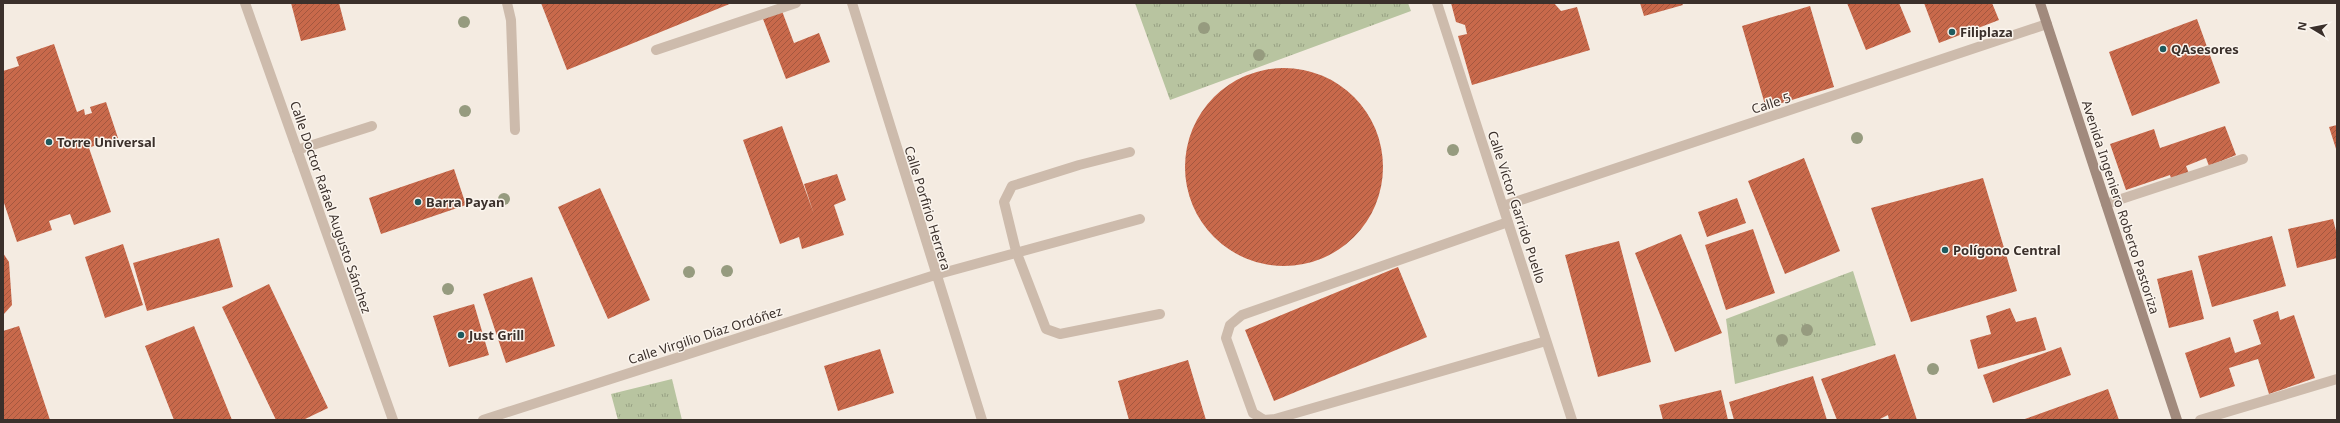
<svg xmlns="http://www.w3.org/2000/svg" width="2340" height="423" font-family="'Noto Sans',sans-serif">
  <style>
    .grass { fill: url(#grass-tufts) }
    .building { fill: url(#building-hatch) }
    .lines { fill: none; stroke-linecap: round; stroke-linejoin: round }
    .lane { stroke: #cdbbac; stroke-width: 10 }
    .street { stroke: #cdbbac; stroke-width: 10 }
    .secondary { stroke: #a18a7d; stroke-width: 10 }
    .tree { fill: #969b7f }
    .poi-dot { fill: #1f5a5e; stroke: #fbf5ee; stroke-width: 1.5 }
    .labels { text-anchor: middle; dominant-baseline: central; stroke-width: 3; stroke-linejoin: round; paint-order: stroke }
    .poi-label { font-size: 13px; font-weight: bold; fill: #3b302b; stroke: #fbf5ee; text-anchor: start }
    .street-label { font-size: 13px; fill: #3b302b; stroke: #fbf5ee }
  </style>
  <defs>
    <pattern id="grass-tufts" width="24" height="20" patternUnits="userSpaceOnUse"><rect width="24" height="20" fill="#b8c4a0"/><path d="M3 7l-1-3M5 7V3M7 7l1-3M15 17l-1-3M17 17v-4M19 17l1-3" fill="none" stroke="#97a083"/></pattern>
    <pattern id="building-hatch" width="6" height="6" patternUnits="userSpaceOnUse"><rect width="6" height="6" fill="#c8694b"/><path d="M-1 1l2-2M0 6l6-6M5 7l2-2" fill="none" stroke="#a4573f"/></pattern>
  </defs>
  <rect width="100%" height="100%" fill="#f4ebe1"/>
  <path class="grass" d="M 1135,3 L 1408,3 L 1411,11 L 1170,100 Z
    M 1853,271 L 1876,345 L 1735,384 L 1726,319 Z
    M 672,379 L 682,420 L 618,420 L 611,394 Z"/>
  <path class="building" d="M 291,3 L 339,3 L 346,30 L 301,41 Z
    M 541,3 L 732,3 L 567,70 Z
    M 1451,3 L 1554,3 L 1561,11 L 1577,7 L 1590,50 L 1472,85 L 1458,36 L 1467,34 L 1465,25 L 1456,22 Z
    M 1640,3 L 1682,3 L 1683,5 L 1644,16 Z
    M 1847,3 L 1899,3 L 1911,32 L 1866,50 Z
    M 1924,3 L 1992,3 L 1999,20 L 1939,43 Z
    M 1810,6 L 1834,87 L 1766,108 L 1742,26 Z
    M 782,11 L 794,43 L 819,33 L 830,62 L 786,79 L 763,19 Z
    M 2197,19 L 2220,83 L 2132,116 L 2109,52 Z
    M 54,44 L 77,112 L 84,109 L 85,115 L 92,113 L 90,107 L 106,102 L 118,138 L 102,143 L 100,138 L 94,140 L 96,145 L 89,148 L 111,212 L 74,225 L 70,214 L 49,221 L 52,230 L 17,242 L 3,200 L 3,71 L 19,66 L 16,57 Z
    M1185 167a99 99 0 1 1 198 0a99 99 0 1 1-198 0Z
    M 2337,125 L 2337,152 L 2329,127 Z
    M 782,126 L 814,214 L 804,184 L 837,174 L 846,200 L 834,205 L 844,235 L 802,249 L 799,237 L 780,244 L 743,140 Z
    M 2225,126 L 2236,155 L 2209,166 L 2206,158 L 2186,166 L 2189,174 L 2172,181 L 2170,175 L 2126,190 L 2110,144 L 2154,129 L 2160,148 Z
    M 1804,158 L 1840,251 L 1785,274 L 1748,181 Z
    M 454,169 L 466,205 L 381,234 L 369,198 Z
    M 1983,178 L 2017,291 L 1911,322 L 1871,208 Z
    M 600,188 L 650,300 L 608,319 L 558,207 Z
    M 1737,198 L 1746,223 L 1707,237 L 1698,212 Z
    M 2333,219 L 2337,235 L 2337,258 L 2297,268 L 2288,229 Z
    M 1753,229 L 1775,293 L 1726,310 L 1705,245 Z
    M 1681,234 L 1722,333 L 1675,352 L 1635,253 Z
    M 2272,236 L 2286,286 L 2212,307 L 2198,256 Z
    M 219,238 L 233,287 L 147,311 L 133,263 Z
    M 1619,241 L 1651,362 L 1598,377 L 1565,255 Z
    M 123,244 L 143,305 L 105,318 L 85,257 Z
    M 3,253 L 9,262 L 12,305 L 3,315 Z
    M 1398,267 L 1427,337 L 1274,401 L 1245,330 Z
    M 2192,270 L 2204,319 L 2169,328 L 2157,279 Z
    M 532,277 L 555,346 L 506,363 L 483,294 Z
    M 269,284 L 328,408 L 303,420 L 276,420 L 222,307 Z
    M 474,304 L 489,355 L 449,367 L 433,316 Z
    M 2010,308 L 2016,322 L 2036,317 L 2046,350 L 1978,369 L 1970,340 L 1991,334 L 1986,316 Z
    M 2278,311 L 2280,320 L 2294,315 L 2315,378 L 2269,394 L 2258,359 L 2229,368 L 2235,386 L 2200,398 L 2185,353 L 2230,337 L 2235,353 L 2261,344 L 2253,320 Z
    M 19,326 L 50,420 L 3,420 L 3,331 Z
    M 194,326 L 232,420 L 174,420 L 145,346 Z
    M 2061,347 L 2071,375 L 1993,403 L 1983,375 Z
    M 880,349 L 894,393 L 838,411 L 824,366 Z
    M 1895,354 L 1917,420 L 1889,420 L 1888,415 L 1878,420 L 1837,420 L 1821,379 Z
    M 1188,360 L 1206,420 L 1129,420 L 1118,381 Z
    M 1813,376 L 1827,420 L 1734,420 L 1729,402 Z
    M 2108,389 L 2119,420 L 2022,420 Z
    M 1721,390 L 1728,420 L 1663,420 L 1659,405 Z"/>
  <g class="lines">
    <path class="lane" d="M 507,3 L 511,20 L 515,130
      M 656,50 L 796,3
      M 297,150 L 372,126
      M 1130,152 L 1079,165 L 1012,186 L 1004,202 L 1016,251 L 1046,329 L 1060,334 L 1160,314
      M 2106,204 L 2243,159
      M 935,275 L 1140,219"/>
    <path class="street" d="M 245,3 L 393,420
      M 852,3 L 982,420
      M 1437,3 L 1572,420
      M 1503,206 L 2047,24
      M 1508,222 L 1242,315 L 1230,325 L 1226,338 L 1253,413 L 1264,420 L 1275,419 L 1546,341
      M 483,420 L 935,275
      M 2200,420 L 2337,379"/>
    <path class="secondary" d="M 2040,3 L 2177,420"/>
  </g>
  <g class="tree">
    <circle cx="464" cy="22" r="6"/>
    <circle cx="1204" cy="28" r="6"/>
    <circle cx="1259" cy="55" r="6"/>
    <circle cx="465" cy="111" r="6"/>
    <circle cx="1857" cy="138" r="6"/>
    <circle cx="1453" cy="150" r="6"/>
    <circle cx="504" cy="199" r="6"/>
    <circle cx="727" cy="271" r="6"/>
    <circle cx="689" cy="272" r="6"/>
    <circle cx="448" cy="289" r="6"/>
    <circle cx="1807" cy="330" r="6"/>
    <circle cx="1782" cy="340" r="6"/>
    <circle cx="1933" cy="369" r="6"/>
  </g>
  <g class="poi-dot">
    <circle cx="1952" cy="32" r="4"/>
    <circle cx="2163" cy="49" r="4"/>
    <circle cx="49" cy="142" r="4"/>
    <circle cx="418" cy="202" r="4"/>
    <circle cx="1945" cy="250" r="4"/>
    <circle cx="461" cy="335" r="4"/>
  </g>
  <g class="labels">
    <g class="poi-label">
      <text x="1960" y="32">Filiplaza</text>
      <text x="2171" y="49">QAsesores</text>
      <text x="57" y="142">Torre Universal</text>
      <text x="426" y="202">Barra Payan</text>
      <text x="1953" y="250">Polígono Central</text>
      <text x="469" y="335">Just Grill</text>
    </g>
    <g class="street-label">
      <text transform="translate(1771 103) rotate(-18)">Calle 5</text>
      <text transform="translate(331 207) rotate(71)">Calle Doctor Rafael Augusto Sánchez</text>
      <text transform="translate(1517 207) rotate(72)">Calle Víctor Garrido Puello</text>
      <text transform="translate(2121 207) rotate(72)">Avenida Ingeniero Roberto Pastoriza</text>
      <text transform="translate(928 208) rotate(73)">Calle Porfirio Herrera</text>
      <text transform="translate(705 335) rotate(-18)">Calle Virgilio Díaz Ordóñez</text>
    </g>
  </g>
  <rect width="2340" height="423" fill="none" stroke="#3b302b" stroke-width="8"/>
  <g transform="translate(2312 28) rotate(280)" stroke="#fbf5ee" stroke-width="3" paint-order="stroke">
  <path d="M0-3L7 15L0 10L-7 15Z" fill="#3b302b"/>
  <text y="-6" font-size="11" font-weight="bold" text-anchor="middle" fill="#3b302b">N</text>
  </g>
</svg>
